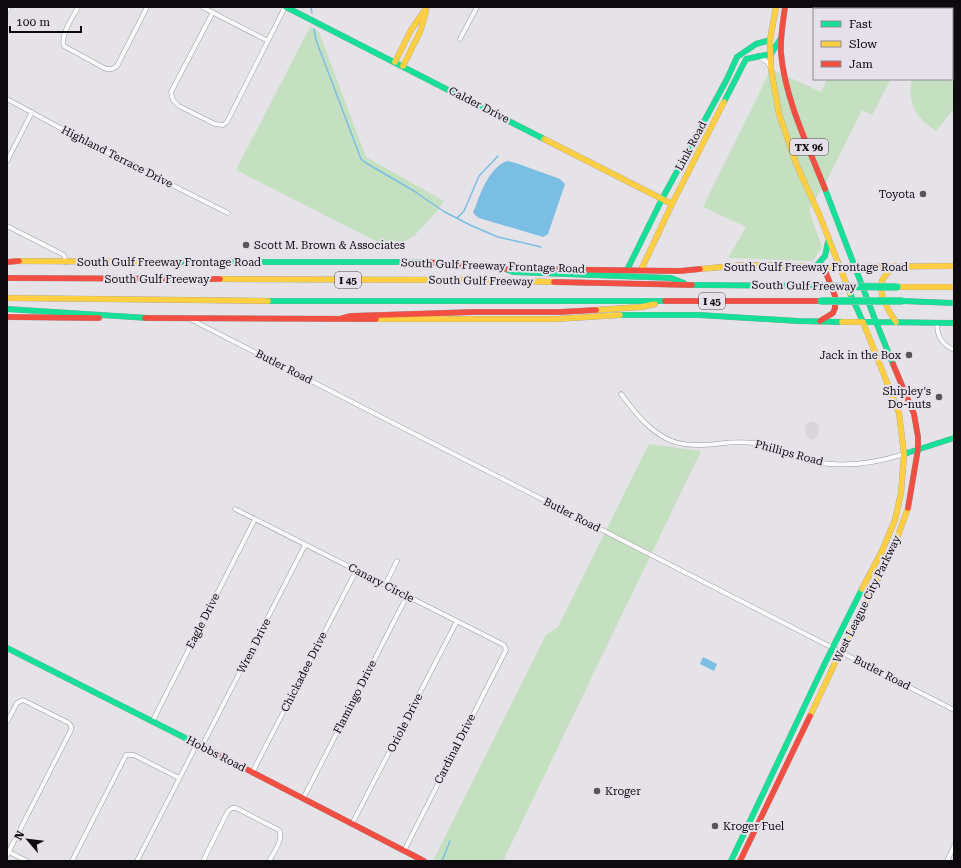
<svg xmlns="http://www.w3.org/2000/svg" width="961" height="868" font-family="'Roboto Serif',serif">
  <style>
    .green { fill: #c5e0c0 }
    .water { fill: #7abee4 }
    .lines { fill: none; stroke-linecap: round; stroke-linejoin: round }
    .stream { stroke: #7abee4; stroke-width: 1.5 }
    .taxiway { stroke: #d8d6da; stroke-width: 13 }
    .street-casing { stroke: #9c9a9f; stroke-width: 5 }
    .fast-casing { stroke: #9c9a9f; stroke-width: 6 }
    .slow-casing { stroke: #9c9a9f; stroke-width: 6 }
    .jam-casing { stroke: #9c9a9f; stroke-width: 6 }
    .street { stroke: #fbfbfc; stroke-width: 4 }
    .fast { stroke: #16e098; stroke-width: 5.5 }
    .slow { stroke: #ffcf43; stroke-width: 5.5 }
    .jam { stroke: #f24e42; stroke-width: 5.5 }
    .fast-bridge-casing { stroke: #c0bfc2; stroke-width: 8; stroke-linecap: butt }
    .fast-bridge { stroke: #16e098; stroke-width: 7 }
    .poi-dot { fill: #59565a; stroke: #e5e0ea; stroke-width: 1.5 }
    .labels { text-anchor: middle; dominant-baseline: central; stroke-width: 4; stroke-linejoin: round; paint-order: stroke }
    .shield { fill: #e5e0ea; stroke: #4e4b50; stroke-width: 1 }
    .shield-label { font-size: 10px; font-weight: bold; fill: #0d0b0e }
    .street-label { font-size: 11px; fill: #0d0b0e; stroke: #e5e0ea }
    .poi-label { font-size: 11px; fill: #0d0b0e; stroke: #e5e0ea; text-anchor: end }
  </style>
  <rect width="100%" height="100%" fill="#e5e2e8"/>
  <path class="green" d="M 954,26 L 954,70 L 952,69 L 952,27 Z
    M 310,27 L 319,32 L 366,157 L 444,201 L 437,211 L 415,235 L 397,246 L 385,242 L 380,243 L 236,170 Z
    M 771,69 L 821,92 L 827,79 L 891,79 L 872,115 L 862,110 L 828,178 L 809,210 L 822,247 L 813,261 L 728,258 L 746,227 L 703,207 Z
    M 912,79 L 949,79 L 954,82 L 954,109 L 936,131 C 915,117 907,104 912,79 Z
    M 649,444 L 701,451 L 503,861 L 433,861 L 546,635 L 558,627 Z"/>
  <path class="water" d="M 507,161 L 516,163 L 560,179 L 565,184 L 548,234 L 543,237 L 479,218 L 475,215 L 473,212 L 475,208 C 481,192 489,168 507,161 Z
    M 703,657 L 717,664 L 714,671 L 700,664 Z"/>
  <g class="lines">
    <path class="stream" d="M 311,7 L 312,13
      M 314,29 L 316,40 L 361,159 L 366,163 L 414,191 L 443,211 L 470,225 L 498,237 L 541,247
      M 457,218 L 464,211 L 479,176 L 498,156
      M 442,861 L 450,841"/>
    <path class="taxiway" d="M 812,433 L 812,428"/>
    <g class="street-casing">
      <path id="street" d="M 78,7 C 73,17 60,35 64,46 L 106,69 L 112,69 L 117,66 L 147,7
        M 202,7 L 268,41
        M 7,11 L 9,7
        M 213,12 L 171,92 L 173,100 L 179,106 L 215,124 L 223,125 L 227,122 L 285,7
        M 460,39 L 477,7
        M 758,56 L 767,62 L 770,67
        M 7,99 L 86,142 L 228,213
        M 7,161 L 32,112
        M 7,226 L 64,255 L 66,262
        M 190,319 L 954,710
        M 937,323 C 937,337 942,344 954,350
        M 621,394 C 635,412 649,432 672,441 C 698,451 725,439 753,443 C 770,446 786,454 802,459 C 837,469 870,465 904,454
        M 235,509 L 504,645 L 506,650 L 404,851
        M 385,585 L 397,561
        M 7,722 L 17,703 L 23,700 L 69,723 L 71,726 L 71,730 L 7,855
        M 152,722 L 255,519
        M 202,746 L 305,545
        M 252,773 L 356,571
        M 303,799 L 407,596
        M 352,824 L 457,621
        M 7,851 L 27,861
        M 72,861 L 126,755 L 134,755 L 179,778
        M 137,861 L 197,744
        M 203,861 L 228,811 L 232,808 L 236,808 L 279,830 C 284,839 274,852 269,861
        M 947,861 L 954,846"/>
    </g>
    <g class="fast-casing">
      <path id="fast" d="M 286,7 L 544,139
        M 724,102 L 746,59 L 771,54 L 781,38
        M 825,189 L 876,322 L 863,322 L 850,293
        M 169,262 L 425,262
        M 816,266 L 825,256 L 828,242
        M 505,269 L 513,272 L 671,278 L 684,283
        M 627,270 L 662,199 L 727,79 L 737,57 L 756,44 L 770,40
        M 692,285 L 814,286
        M 268,301 L 665,301
        M 902,301 L 954,303
        M 7,309 L 148,318
        M 620,315 L 699,315 L 798,321 L 842,322
        M 893,364 L 876,322 L 954,323
        M 904,454 L 954,438
        M 7,648 L 213,752
        M 731,861 L 825,663 L 862,589"/>
    </g>
    <g class="slow-casing">
      <path id="slow" d="M 776,7 L 770,40 L 771,69 L 779,114 L 797,166 L 819,214 L 850,293
        M 395,62 L 411,30 L 427,7
        M 403,66 L 420,32 L 426,12
        M 544,139 L 672,204
        M 15,261 L 169,262
        M 894,266 C 890,271 884,275 882,281 C 878,294 889,312 896,322
        M 700,269 L 745,265 L 839,267 L 954,266
        M 641,270 L 673,202 L 724,102
        M 220,279 L 483,280 L 554,282
        M 897,287 L 954,287
        M 7,298 L 268,301
        M 596,310 L 641,307 L 655,304
        M 376,319 L 556,319 L 620,315
        M 842,322 L 863,322 L 899,413 L 904,454 L 901,493 L 895,520 L 882,551 L 862,589
        M 810,716 L 835,663 L 892,552 L 908,508"/>
    </g>
    <g class="jam-casing">
      <path id="jam" d="M 785,7 C 783,22 780,38 781,53 C 785,99 808,146 825,189
        M 7,262 L 19,261
        M 425,262 L 508,269
        M 817,266 L 826,273 L 835,296 L 835,308 L 833,313 L 820,321
        M 527,269 L 680,271 L 700,269
        M 7,278 L 220,279
        M 554,282 L 692,285
        M 665,301 L 821,301
        M 7,317 L 99,318
        M 145,318 L 376,319
        M 340,319 L 350,316 L 474,312 L 560,312 L 596,310
        M 893,364 L 914,414 L 918,437 L 918,449 L 908,508
        M 213,752 L 424,861
        M 740,861 L 810,716"/>
    </g>
    <use href="#street" class="street"/>
    <use href="#fast" class="fast"/>
    <use href="#slow" class="slow"/>
    <use href="#jam" class="jam"/>
    <g class="fast-bridge-casing">
      <path id="fast-bridge" d="M 814,286 L 897,287
        M 821,301 L 902,301"/>
    </g>
    <use href="#fast-bridge" class="fast-bridge"/>
  </g>
  <g class="poi-dot">
    <circle cx="923" cy="194" r="4"/>
    <circle cx="246" cy="245" r="4"/>
    <circle cx="909" cy="355" r="4"/>
    <circle cx="939" cy="397" r="4"/>
    <circle cx="597" cy="791" r="4"/>
    <circle cx="715" cy="826" r="4"/>
  </g>
  <g class="labels">
    <g class="shield">
      <rect x="790" y="139" width="38" height="16" rx="3"/>
      <rect x="335" y="272" width="26" height="16" rx="3"/>
      <rect x="699" y="293" width="26" height="16" rx="3"/>
    </g>
    <g class="shield-label">
      <text x="809" y="147">TX 96</text>
      <text x="348" y="280">I 45</text>
      <text x="712" y="301">I 45</text>
    </g>
    <g class="street-label">
      <text transform="translate(479 105) rotate(27)">Calder Drive</text>
      <text transform="translate(691 146) rotate(-62)">Link Road</text>
      <text transform="translate(117 157) rotate(27)">Highland Terrace Drive</text>
      <text x="169" y="262">South Gulf Freeway Frontage Road</text>
      <text transform="translate(493 266) rotate(2)">South Gulf Freeway Frontage Road</text>
      <text x="816" y="267">South Gulf Freeway Frontage Road</text>
      <text x="157" y="279">South Gulf Freeway</text>
      <text transform="translate(481 281) rotate(1)">South Gulf Freeway</text>
      <text transform="translate(804 286) rotate(1)">South Gulf Freeway</text>
      <text transform="translate(284 367) rotate(27)">Butler Road</text>
      <text transform="translate(789 453) rotate(15)">Phillips Road</text>
      <text transform="translate(572 515) rotate(27)">Butler Road</text>
      <text transform="translate(381 583) rotate(27)">Canary Circle</text>
      <text transform="translate(867 599) rotate(-64)">West League City Parkway</text>
      <text transform="translate(203 621) rotate(-63)">Eagle Drive</text>
      <text transform="translate(254 646) rotate(-63)">Wren Drive</text>
      <text transform="translate(304 672) rotate(-63)">Chickadee Drive</text>
      <text transform="translate(882 673) rotate(27)">Butler Road</text>
      <text transform="translate(355 697) rotate(-63)">Flamingo Drive</text>
      <text transform="translate(405 723) rotate(-63)">Oriole Drive</text>
      <text transform="translate(455 749) rotate(-63)">Cardinal Drive</text>
      <text transform="translate(216 754) rotate(27)">Hobbs Road</text>
    </g>
    <g class="poi-label">
      <text x="915" y="194">Toyota</text>
      <text x="254" y="245" text-anchor="start">Scott M. Brown &amp; Associates</text>
      <text x="901" y="355">Jack in the Box</text>
      <text x="931" y="391">Shipley's<tspan x="931" dy="13">Do-nuts</tspan></text>
      <text x="605" y="791" text-anchor="start">Kroger</text>
      <text x="723" y="826" text-anchor="start">Kroger Fuel</text>
    </g>
  </g>
  <rect width="961" height="868" fill="none" stroke="#0d0b0e" stroke-width="16"/>
  <rect x="813" y="8" width="140" height="72" fill="#e5e0ea" stroke="#8f8b92"/>
  <rect x="821" y="21" width="20" height="6" fill="#16e098" stroke="#8f8b92"/>
  <text x="849" y="28" font-size="12" fill="#0d0b0e">Fast</text>
  <rect x="821" y="41" width="20" height="6" fill="#ffcf43" stroke="#8f8b92"/>
  <text x="849" y="48" font-size="12" fill="#0d0b0e">Slow</text>
  <rect x="821" y="61" width="20" height="6" fill="#f24e42" stroke="#8f8b92"/>
  <text x="849" y="68" font-size="12" fill="#0d0b0e">Jam</text>
  <g transform="translate(28 840) rotate(298)" stroke="#e5e0ea" stroke-width="3" paint-order="stroke">
  <path d="M0-3L7 15L0 10L-7 15Z" fill="#0d0b0e"/>
  <text y="-6" font-size="11" font-weight="bold" text-anchor="middle" fill="#0d0b0e">N</text>
  </g>
  <path d="M10 26v6h71v-6" fill="none" stroke="#0d0b0e" stroke-width="2"/>
  <text x="16" y="26" font-size="12" fill="#0d0b0e" stroke="#e5e0ea" stroke-width="3" paint-order="stroke">100 m</text>
</svg>
